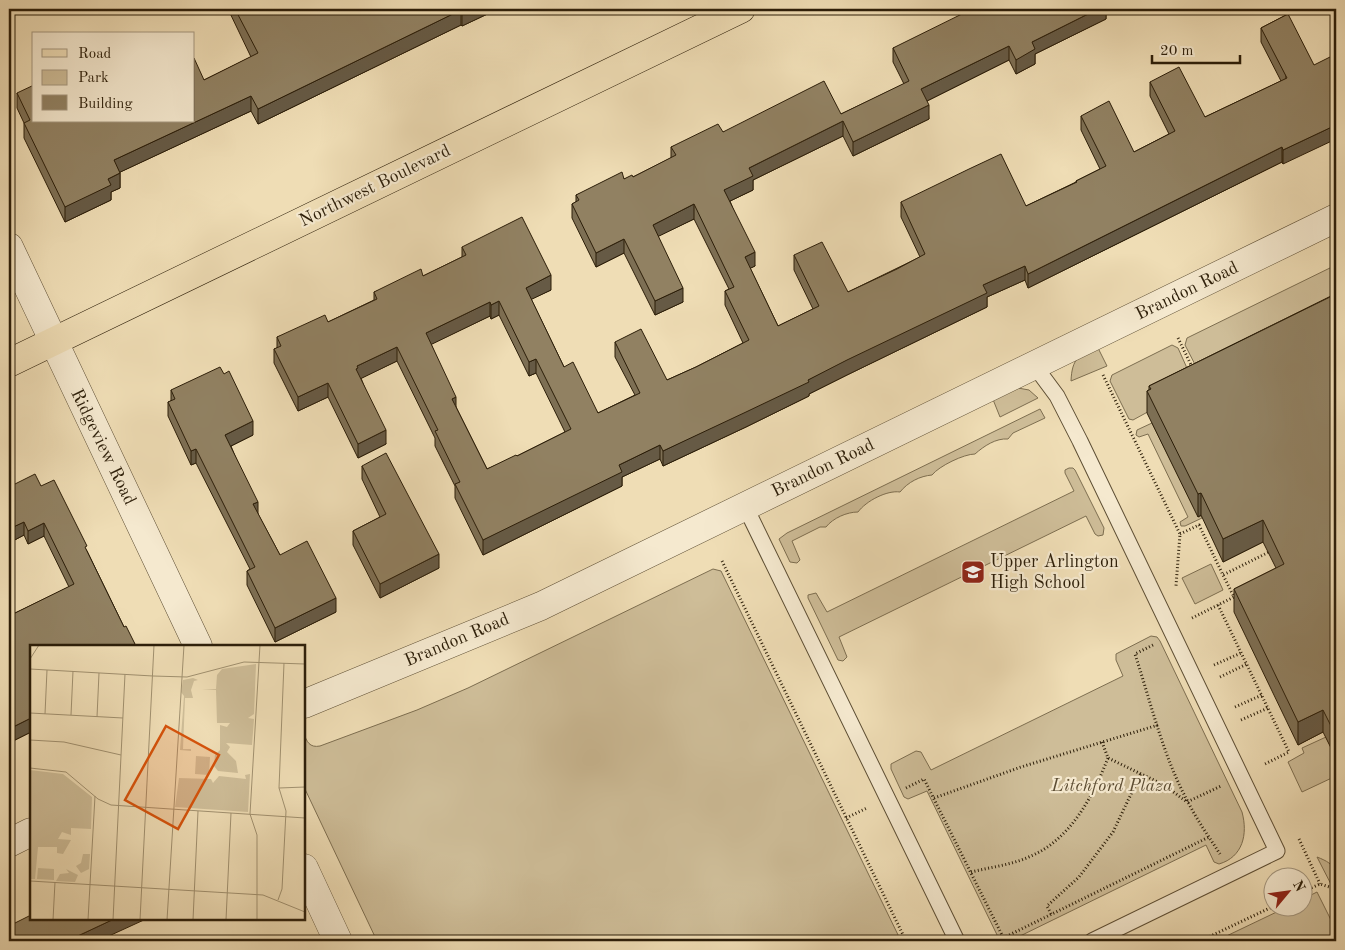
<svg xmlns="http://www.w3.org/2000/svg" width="1345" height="950" font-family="'Old Standard TT',serif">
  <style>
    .green { fill: #cebd98; stroke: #7d6e50 }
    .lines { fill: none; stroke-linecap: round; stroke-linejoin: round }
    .service-casing { stroke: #5d4e34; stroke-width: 17 }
    .minor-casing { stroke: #5d4e34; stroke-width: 29 }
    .tertiary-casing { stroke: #5d4e34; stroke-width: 29 }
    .primary-casing { stroke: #2c1e09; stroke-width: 29 }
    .path { stroke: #2c1e09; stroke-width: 3; stroke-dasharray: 1 2.5; stroke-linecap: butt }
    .service { stroke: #f5e9cf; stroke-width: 15 }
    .minor { stroke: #f5e9cf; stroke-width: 28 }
    .tertiary { stroke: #f5e9cf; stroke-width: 28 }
    .primary { stroke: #efddb5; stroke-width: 28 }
    .wall { fill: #7d6f54; stroke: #2c1e09; fill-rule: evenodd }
    .shaded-wall { fill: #665a45; stroke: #2c1e09 }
    .building { fill: #918162; stroke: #2c1e09; fill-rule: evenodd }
    .labels { text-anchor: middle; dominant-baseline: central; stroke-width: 4.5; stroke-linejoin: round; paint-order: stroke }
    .street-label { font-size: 18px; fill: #2c1e09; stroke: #f5e9cf }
    .poi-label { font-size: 18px; fill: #2c1e09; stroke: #f5e9cf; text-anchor: start }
    .park-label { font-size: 18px; font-style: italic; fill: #5d4e34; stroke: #f5e9cf }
    .inset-road { fill: none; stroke: #a19170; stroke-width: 1 }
    .view { fill: #d5530c; fill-opacity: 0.15; stroke: #d5530c; stroke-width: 2.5 }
    .inset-edge { fill: none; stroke: #2c1e09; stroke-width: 2.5 }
  </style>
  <rect width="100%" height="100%" fill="#efddb5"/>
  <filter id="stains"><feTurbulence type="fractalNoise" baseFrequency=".004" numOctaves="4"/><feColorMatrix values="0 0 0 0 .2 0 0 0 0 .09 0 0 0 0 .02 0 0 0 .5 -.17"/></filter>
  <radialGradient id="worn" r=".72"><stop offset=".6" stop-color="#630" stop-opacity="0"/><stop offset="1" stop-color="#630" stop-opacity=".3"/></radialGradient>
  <path class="green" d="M 1336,265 L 1336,314 L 1204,382 L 1185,345 L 1187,338 Z
    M 1172,345 L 1178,348 L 1195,386 L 1133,420 L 1129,419 L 1110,381 L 1112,375 Z
    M 1097,346 L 1107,366 L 1071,381 C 1072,358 1079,355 1097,346 Z
    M 1018,388 L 1029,390 L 1038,398 L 1000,417 L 992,397 Z
    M 1040,409 L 1045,418 L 1013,433 L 1008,439 C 996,438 984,446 975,454 C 964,454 939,466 932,475 C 920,476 908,482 900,492 C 887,490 866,501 858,512 C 847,512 833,518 826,527 L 820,527 L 792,541 L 800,560 L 797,563 L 790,562 L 779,539 L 787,533 Z
    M 1152,423 L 1199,517 L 1201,516 L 1202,518 L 1185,526 L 1181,526 L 1180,522 L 1188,517 L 1148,434 L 1139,437 L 1136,435 L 1137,430 Z
    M 1069,468 L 1073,468 L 1075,470 L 1104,528 L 1103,535 L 1098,536 L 1095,534 L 1086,516 L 839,637 L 847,657 L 843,661 L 838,660 L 808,598 L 808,595 L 816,593 L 827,612 L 1074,491 L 1065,473 L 1065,470 Z
    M 1211,564 L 1223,590 L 1195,604 L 1182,578 Z
    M 713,569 L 721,571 L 901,941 L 377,941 L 304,787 L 304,732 C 306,742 310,748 320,746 L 417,710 L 468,688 Z
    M 1151,636 L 1157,637 L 1160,641 L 1242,812 C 1248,834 1243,857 1219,864 L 1214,862 L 1206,845 L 1014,939 L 1014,941 L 1000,941 L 927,791 L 908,799 L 904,797 L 891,769 L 891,764 L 916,751 L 921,752 L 931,770 L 1123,676 L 1116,660 L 1116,654 Z
    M 1326,737 L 1336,758 L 1336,776 L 1302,792 L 1288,762 L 1304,753 L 1302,748 Z
    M 1317,857 C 1338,865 1336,871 1336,891 L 1335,892 Z
    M 1317,892 L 1336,930 L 1336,941 L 1216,941 L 1285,908 L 1302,908 L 1303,899 Z"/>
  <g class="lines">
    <g class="service-casing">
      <path id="service" d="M 1034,365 L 1057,396 L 1080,441 L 1277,851 L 1092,941
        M 745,506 L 957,941"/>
    </g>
    <g class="minor-casing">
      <path id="minor" d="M 304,704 L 541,606 L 1336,218
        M 9,843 L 31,832"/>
    </g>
    <g class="tertiary-casing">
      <path id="tertiary" d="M 9,247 L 198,646
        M 304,868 L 338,941"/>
    </g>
    <g class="primary-casing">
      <path id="primary" d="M 9,363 L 741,9"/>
    </g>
    <path class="path" d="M 1178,338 L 1193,369
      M 1103,375 L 1180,534 L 1176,586
      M 1180,534 L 1199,525 L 1223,575 L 1271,551
      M 722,561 L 906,941
      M 1218,605 L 1289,752 L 1263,765
      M 1192,618 L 1234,597 L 1223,575
      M 1153,645 L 1135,654 C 1151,703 1163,756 1188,802 C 1197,820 1209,837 1220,854
      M 1214,665 L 1241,653
      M 1220,677 L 1247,664
      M 1235,707 L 1262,695
      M 1241,720 L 1268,708
      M 1102,742 L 1108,758 L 1164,785 L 1187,802 L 1221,786
      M 906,788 L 924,779 L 1005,941
      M 934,798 L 1021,767 L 1158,725
      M 846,818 L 867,808
      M 1299,839 L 1320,884
      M 971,872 C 991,867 1012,865 1031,856 C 1071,839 1093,796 1108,758
      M 1302,892 L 1320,884 L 1336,889
      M 1051,914 L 1047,906 L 1079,877 L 1113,832 L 1141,773
      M 1003,938 L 1209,837
      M 1200,941 L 1272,907"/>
    <use href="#service" class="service"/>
    <use href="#minor" class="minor"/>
    <use href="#tertiary" class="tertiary"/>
    <use href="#primary" class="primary"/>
  </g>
  <path class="wall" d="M 228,9 L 498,9 L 462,26 L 461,25 L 258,124 L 251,111 L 120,172 L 120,188 L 111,192 L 111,200 L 65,222 L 24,138 L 24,123 L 17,108 L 17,93 L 34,121 L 204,80 L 251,57 Z
    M 1106,9 L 1106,19 L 1035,54 L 1035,64 L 1016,74 L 1009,60 L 927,101 L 929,119 L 853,156 L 843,136 L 753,180 L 753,190 L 730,201 L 755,266 L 750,268 L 778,326 L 813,309 L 794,270 L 794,255 L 848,292 L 920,257 L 901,217 L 901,202 L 1026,206 L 1076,182 L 1076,181 L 1100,169 L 1081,130 L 1081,116 L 1134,152 L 1169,134 L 1150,96 L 1150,82 L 1205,117 L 1281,81 L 1261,42 L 1261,28 L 1288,14 L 1283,164 L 1282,162 L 1028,288 L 1025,280 L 987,297 L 987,307 L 847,375 L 809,394 L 809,396 L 746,427 L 663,466 L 660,459 L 622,477 L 622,486 L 483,555 L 455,498 L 455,486 L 435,446 L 435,438 L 397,361 L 361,378 L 386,444 L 358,458 L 328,397 L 298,411 L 274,363 L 274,349 L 277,348 L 277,337 L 328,322 L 374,300 L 374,292 L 423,276 L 462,257 L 462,247 L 551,290 L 531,299 L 564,367 L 598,413 L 635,395 L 615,357 L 615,342 L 667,380 L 696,367 L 743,343 L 725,305 L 725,291 L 729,289 L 694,219 L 658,236 L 683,302 L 655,315 L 624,253 L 596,267 L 572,218 L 572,204 L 576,202 L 576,195 L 624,179 L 633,177 L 671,158 L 671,147 L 723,132 L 841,114 L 904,84 L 893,62 L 893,48 ZM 499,315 L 529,376 L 536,373 L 565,432 L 517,456 L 487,469 L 456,407 L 431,344 L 490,316 L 491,319 Z
    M 1330,9 L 1336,9 L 1336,22 Z
    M 1336,292 L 1336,758 L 1323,732 L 1298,745 L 1234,612 L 1234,589 L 1276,568 L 1263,542 L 1223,562 L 1201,515 L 1198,517 L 1147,413 L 1147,391 L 1149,390 L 1149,386 L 1331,296 L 1331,294 Z
    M 171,390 L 253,435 L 231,446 L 258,514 L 280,555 L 336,612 L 275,642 L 247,585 L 247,571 L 250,569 L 196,463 L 191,465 L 168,416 L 168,402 L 171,401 Z
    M 362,466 L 439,568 L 380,598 L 353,545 L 353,531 L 380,517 L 362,479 Z
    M 41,486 L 87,551 L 124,627 L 136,646 L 31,646 L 31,732 L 9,743 L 9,616 L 69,587 L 44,536 L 28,544 L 24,535 L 9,543 L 9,487 Z"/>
  <path class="shaded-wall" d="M 467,9 L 498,9 L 462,26 L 462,11 Z
    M 1098,9 L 1106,9 L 1106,19 L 1035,54 L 1035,64 L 1016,74 L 1016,60 L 1032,42 Z
    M 461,10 L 461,25 L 258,124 L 258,109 Z
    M 1009,46 L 1009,60 L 921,104 L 921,89 Z
    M 251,96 L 251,111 L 114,175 L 114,160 Z
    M 929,105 L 929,119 L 853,156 L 853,142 Z
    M 843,121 L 843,136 L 753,180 L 753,190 L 724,204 L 724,190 L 749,168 Z
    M 1336,125 L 1336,139 L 1283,164 L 1283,150 Z
    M 1282,147 L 1282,162 L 1028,288 L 1028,274 Z
    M 120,173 L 120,188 L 111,192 L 111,200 L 65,222 L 65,207 L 108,179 Z
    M 694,204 L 694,219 L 653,239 L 653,225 Z
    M 624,239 L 624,253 L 596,267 L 596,253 Z
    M 755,252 L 755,266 L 745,271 L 745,257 Z
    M 1025,266 L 1025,280 L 987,297 L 987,307 L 847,375 L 809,394 L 809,396 L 746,427 L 663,466 L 663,451 L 808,380 L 983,285 Z
    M 551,275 L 551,290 L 526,302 L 526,288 Z
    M 683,288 L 683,302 L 655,315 L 655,301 Z
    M 499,301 L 499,315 L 491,319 L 491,305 Z
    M 490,302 L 490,316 L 426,347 L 426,333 Z
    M 397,347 L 397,361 L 358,380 L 356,369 L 357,366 Z
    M 536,359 L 536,373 L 529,376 L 529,362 Z
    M 328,383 L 328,397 L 298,411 L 298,397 Z
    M 456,397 L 456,411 L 452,399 Z
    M 253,421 L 253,435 L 225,449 L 225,435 Z
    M 386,430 L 386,444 L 358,458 L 358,444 Z
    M 660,445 L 660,459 L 622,477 L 622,486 L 483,555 L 483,540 L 619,465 Z
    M 196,449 L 196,463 L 191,465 L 191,451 Z
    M 1201,493 L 1201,515 L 1198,517 L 1198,494 Z
    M 258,502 L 258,516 L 253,504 Z
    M 1263,520 L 1263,542 L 1223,562 L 1223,539 Z
    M 24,522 L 24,535 L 9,543 L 9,529 Z
    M 44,523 L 44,536 L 28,544 L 28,531 Z
    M 439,554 L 439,568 L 380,598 L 380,584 Z
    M 336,598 L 336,612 L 275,642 L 275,628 Z
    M 1323,710 L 1323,732 L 1298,745 L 1298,722 Z
    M 31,718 L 31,732 L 9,743 L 9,729 Z
    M 114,919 L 146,919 L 98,941 L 67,941 Z"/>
  <path class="building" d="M 235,9 L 467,9 L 462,11 L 461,10 L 258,109 L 251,96 L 114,160 L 120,173 L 108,179 L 111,185 L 65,207 L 24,123 L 30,120 L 17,93 L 34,85 L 34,121 L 194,121 L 194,58 L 204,80 L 258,53 Z
    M 972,9 L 1098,9 L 1032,42 L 1035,49 L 1016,60 L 1009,46 L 921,89 L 929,105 L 853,142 L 843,121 L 749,168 L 753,176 L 724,190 L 755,252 L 745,257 L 778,326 L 819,306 L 794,255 L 822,242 L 848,292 L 897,269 L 925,254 L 901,202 L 969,169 L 1001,154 L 1026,206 L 1077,182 L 1076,181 L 1106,166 L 1081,116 L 1109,101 L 1134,152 L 1175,131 L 1150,82 L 1179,67 L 1205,117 L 1287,78 L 1261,28 L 1288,14 L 1314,65 L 1336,54 L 1336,125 L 1283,150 L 1282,147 L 1028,274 L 1025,266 L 983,285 L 987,293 L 847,360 L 808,380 L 809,382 L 746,412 L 663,451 L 660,445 L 619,465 L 622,472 L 483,540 L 455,484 L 460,482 L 435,431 L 438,430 L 397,347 L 357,366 L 358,368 L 356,369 L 386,430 L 358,444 L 328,383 L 298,397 L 274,349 L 281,346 L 277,337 L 325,315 L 328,322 L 377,299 L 374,292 L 421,269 L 423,276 L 466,255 L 462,247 L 522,217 L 551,275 L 526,288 L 564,367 L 573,362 L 598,413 L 640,393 L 615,342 L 641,329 L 667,380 L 696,367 L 749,340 L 725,291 L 734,287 L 694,204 L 653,225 L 683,288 L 655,301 L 624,239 L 596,253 L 572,204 L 579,200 L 576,195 L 622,172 L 624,179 L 632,175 L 633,177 L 676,155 L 671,147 L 718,124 L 723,132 L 824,81 L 841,114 L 909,81 L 893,48 ZM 499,301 L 529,362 L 536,359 L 571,429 L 517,456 L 516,455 L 487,469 L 452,399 L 456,397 L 426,333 L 490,302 L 491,305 Z
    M 1336,292 L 1336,736 L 1323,710 L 1298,722 L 1234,589 L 1284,564 L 1263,520 L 1223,539 L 1201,493 L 1198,494 L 1147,391 L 1151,389 L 1149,386 L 1332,296 L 1331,294 Z
    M 220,367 L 224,374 L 229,371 L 253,421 L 225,435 L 258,502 L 253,504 L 280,555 L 307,541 L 336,598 L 275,628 L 247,571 L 255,567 L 196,449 L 191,451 L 168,402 L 175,399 L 171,390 Z
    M 386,453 L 439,554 L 380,584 L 353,531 L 386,514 L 362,466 Z
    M 35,474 L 41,486 L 54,480 L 87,546 L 85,547 L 124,627 L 126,626 L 136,646 L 31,646 L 31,718 L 9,729 L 9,616 L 74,584 L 44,523 L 28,531 L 24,522 L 9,529 L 9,487 Z
    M 31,915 L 31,919 L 114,919 L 67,941 L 9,941 L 9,926 Z"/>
  <defs>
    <g id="school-square" transform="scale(1.25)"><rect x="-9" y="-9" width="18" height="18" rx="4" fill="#8f2418" stroke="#f5e9cf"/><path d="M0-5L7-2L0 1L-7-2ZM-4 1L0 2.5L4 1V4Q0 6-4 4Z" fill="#fff"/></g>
  </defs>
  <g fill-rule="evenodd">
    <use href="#school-square" x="973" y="572"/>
  </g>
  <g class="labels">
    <g class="street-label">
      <text transform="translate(375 186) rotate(-26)">Northwest Boulevard</text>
      <text transform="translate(1187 291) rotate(-26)">Brandon Road</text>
      <text transform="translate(103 447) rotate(64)">Ridgeview Road</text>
      <text transform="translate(823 468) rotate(-26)">Brandon Road</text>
      <text transform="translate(457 640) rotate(-23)">Brandon Road</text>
    </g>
    <g class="poi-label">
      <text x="990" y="562">Upper Arlington<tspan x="990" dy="21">High School</tspan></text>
    </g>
    <g class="park-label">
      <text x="1112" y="786">Litchford Plaza</text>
    </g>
  </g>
  <g transform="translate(30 645)">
    <rect width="275" height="275" fill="#efddb5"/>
    <path d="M 226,19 L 224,69 L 218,73 L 224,74 L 222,100 L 196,98 L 200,102 L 197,107 L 206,116 L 208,128 L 188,126 L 184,121 L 185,110 L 190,105 L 190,80 L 197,82 L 200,78 L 187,78 L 186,45 L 172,45 L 186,44 L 187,30 L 192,24 ZM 163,33 L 168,35 L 164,36 L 161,45 L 163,53 L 155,53 L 153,104 L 161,104 L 161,106 L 150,105 L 154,51 L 151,47 L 153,35 ZM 166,111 L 180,112 L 179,130 L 165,129 ZM 0,125 L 33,129 L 62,152 L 61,184 L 41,183 L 41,190 L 32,187 L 28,194 L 41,195 L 33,209 L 27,208 L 27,202 L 8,202 L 5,234 L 0,234 ZM 220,129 L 218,167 L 145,162 L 149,133 L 181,134 L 183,138 L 189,131 L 216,134 L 215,130 ZM 53,209 L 60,209 L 59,224 L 51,228 L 46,221 L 51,218 ZM 8,223 L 24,224 L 24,235 L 7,234 ZM 36,224 L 48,230 L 45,237 L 26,236 L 30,229 L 39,228 Z" fill="#cebd98"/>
    <path class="inset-road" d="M 0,14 L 9,0M 0,24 L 123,31M 123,31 L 157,32 L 214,17 L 275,19M 0,68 L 93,73M 15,69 L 17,25M 41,70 L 43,26M 67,72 L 69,28M 0,95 L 34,97 L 91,110M 0,123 L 36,127 L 68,154 L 81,160 L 275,173M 249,143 L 275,142M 0,236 L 233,250 L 275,267M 248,255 L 252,244 L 256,166 L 249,143 L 254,18M 23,275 L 25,237M 58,275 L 65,151M 83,275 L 95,29M 110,275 L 124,0M 137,275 L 154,0M 163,275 L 168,166M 196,275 L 201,168M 227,275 L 227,190 L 220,169 L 230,0"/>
    <path class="view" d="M 136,81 L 189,110 L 148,184 L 95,155 Z"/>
    <rect width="275" height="275" class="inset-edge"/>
  </g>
  <rect width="1345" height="950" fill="none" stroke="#efddb5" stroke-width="30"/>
  <rect x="10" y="10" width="1325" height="930" fill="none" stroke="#2c1e09" stroke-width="2.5"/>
  <rect x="15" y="15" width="1315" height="920" fill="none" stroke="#2c1e09"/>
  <rect x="32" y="32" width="162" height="90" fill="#f5e9cf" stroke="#a59880"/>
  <rect x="42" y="49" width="25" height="8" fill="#efddb5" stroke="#a59880"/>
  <text x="78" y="58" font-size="15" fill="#2c1e09">Road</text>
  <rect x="42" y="70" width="25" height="15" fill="#cebd98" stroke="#a59880"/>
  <text x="78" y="82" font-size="15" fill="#2c1e09">Park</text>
  <rect x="42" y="95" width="25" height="15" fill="#918162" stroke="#a59880"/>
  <text x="78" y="108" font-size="15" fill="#2c1e09">Building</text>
  <g transform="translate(1288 892) rotate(61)"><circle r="24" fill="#f5e9cf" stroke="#a59880"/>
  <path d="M0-4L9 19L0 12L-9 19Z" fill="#8f2418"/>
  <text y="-8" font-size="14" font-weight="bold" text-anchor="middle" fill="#2c1e09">N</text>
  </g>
  <path d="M1152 55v8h88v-8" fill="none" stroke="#2c1e09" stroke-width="2.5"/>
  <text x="1160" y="55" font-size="15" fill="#2c1e09" stroke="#f5e9cf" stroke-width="4" paint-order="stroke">20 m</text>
  <rect width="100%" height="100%" filter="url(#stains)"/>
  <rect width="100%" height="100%" fill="url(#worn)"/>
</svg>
